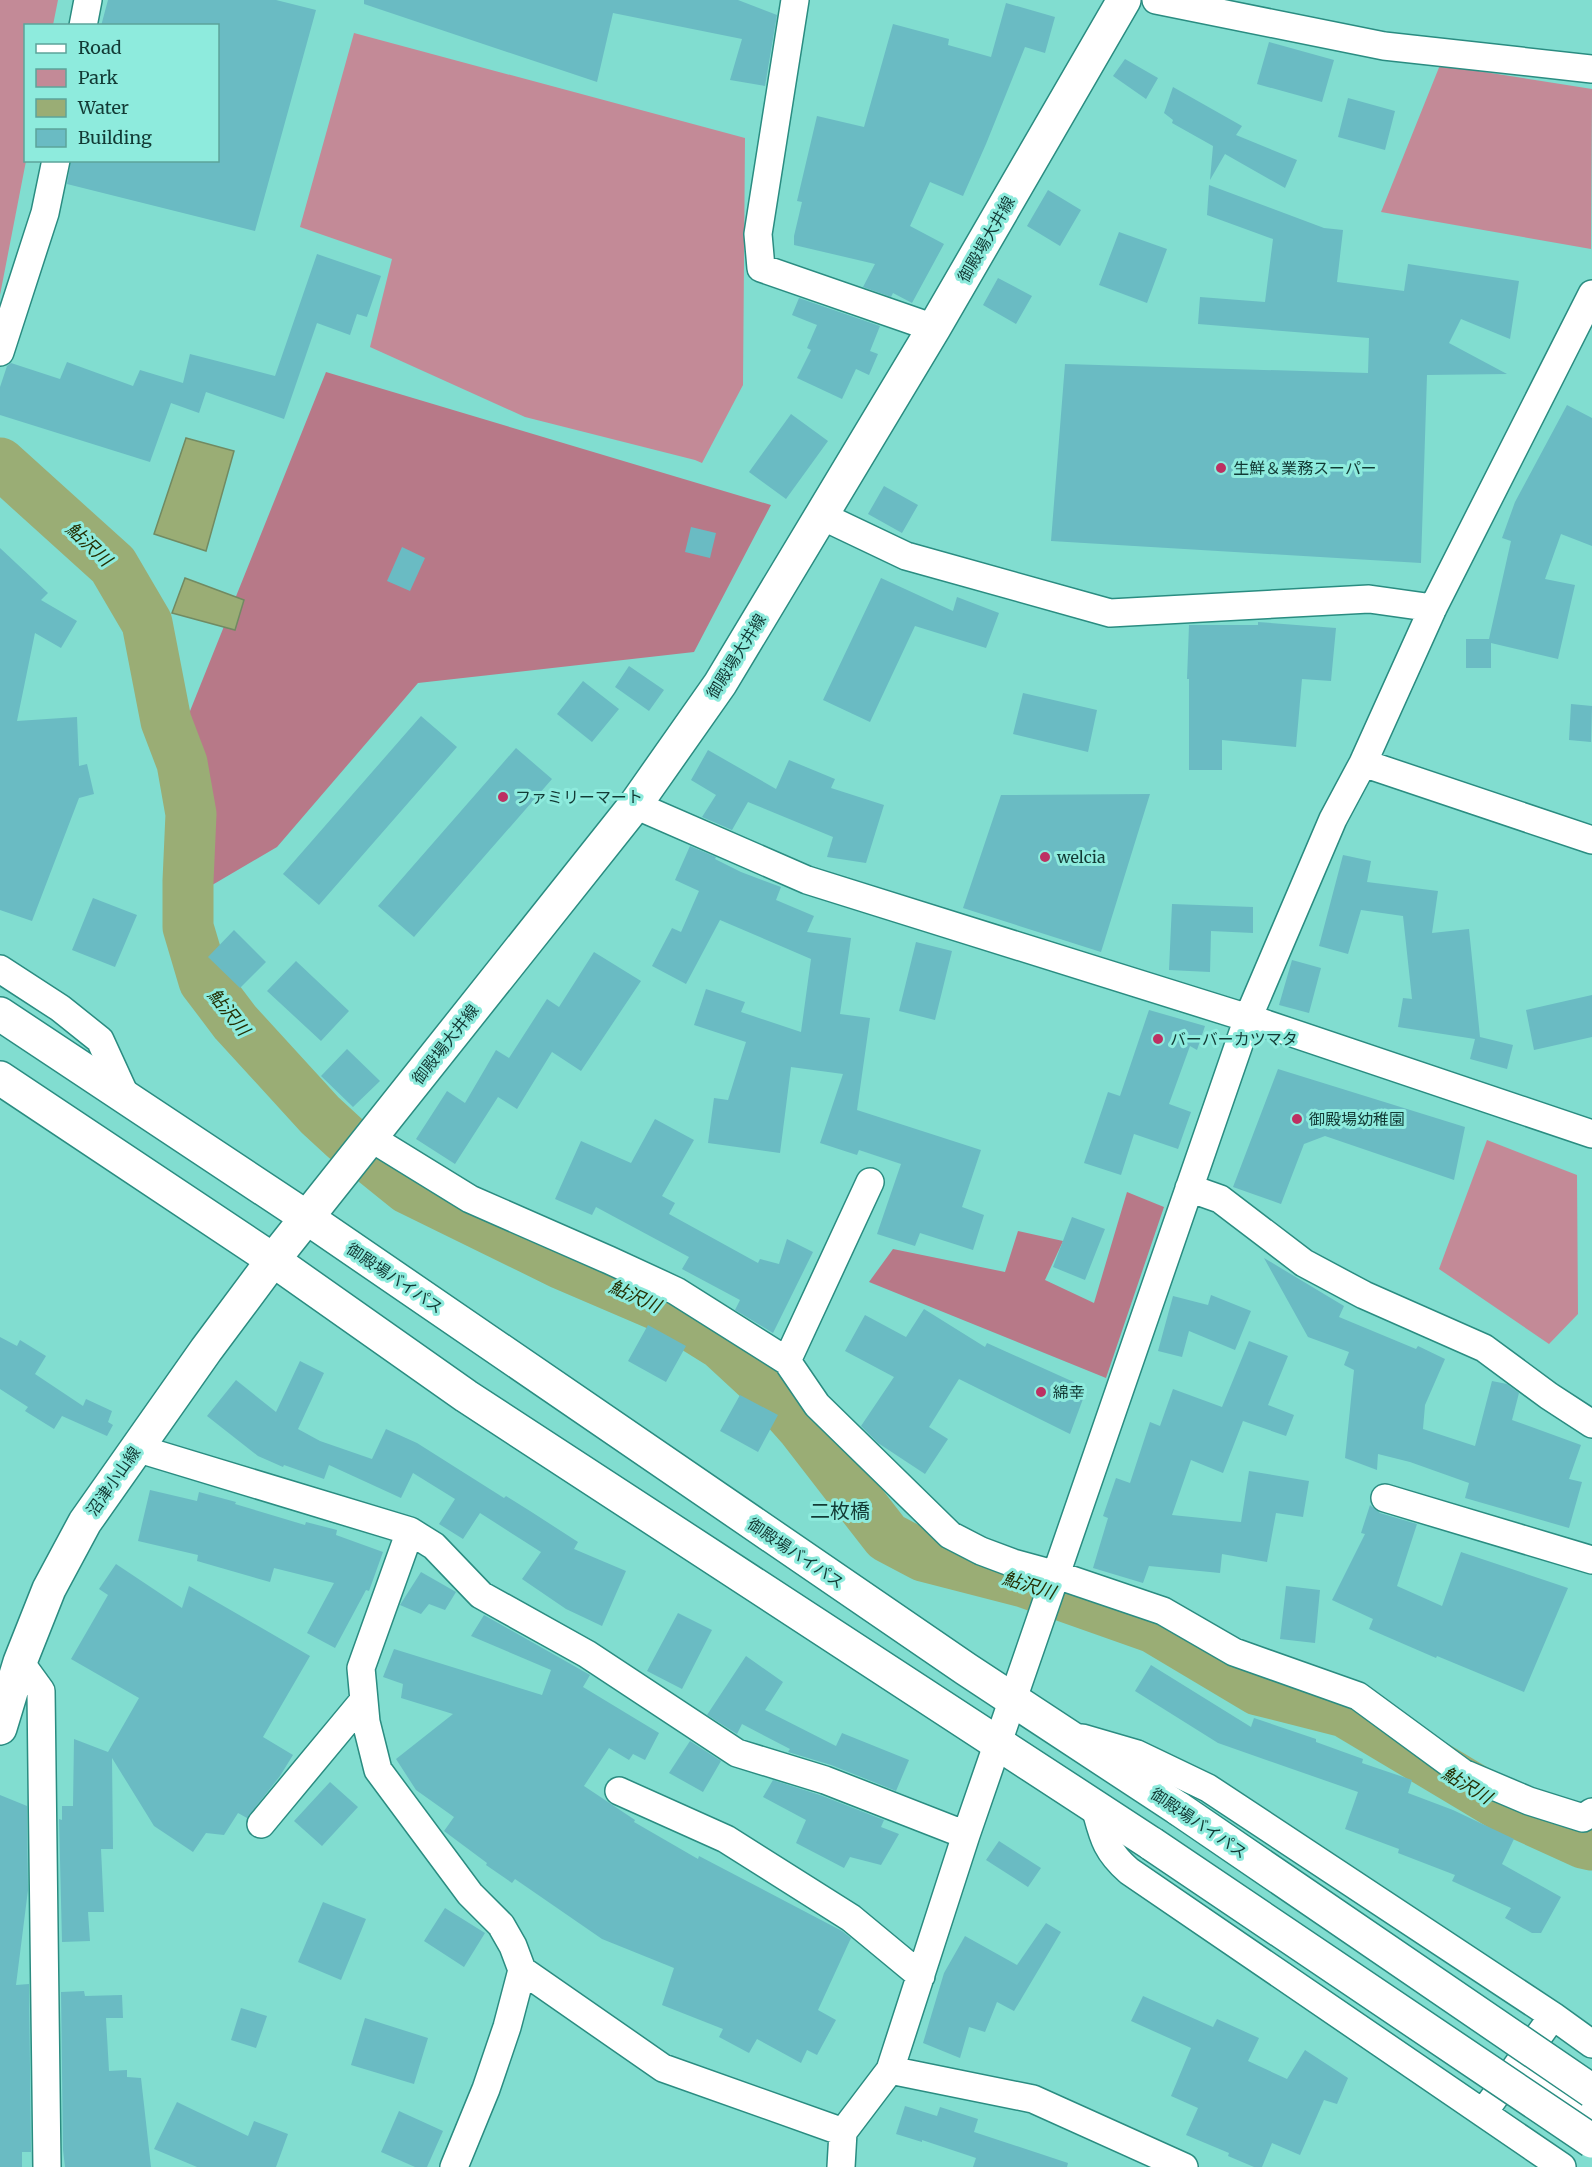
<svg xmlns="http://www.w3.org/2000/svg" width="1592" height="2167" font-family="Merriweather,'Noto Sans JP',serif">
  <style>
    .green { fill: #c38a97 }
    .forest { fill: #b77988 }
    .water { fill: #9aad75; stroke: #718a62; stroke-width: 1.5 }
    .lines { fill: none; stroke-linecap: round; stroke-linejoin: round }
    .river { stroke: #9aad75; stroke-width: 51 }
    .building { fill: #6abbc3 }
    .street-casing { stroke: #2a8c81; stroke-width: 30 }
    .secondary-casing { stroke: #2a8c81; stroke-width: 36 }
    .primary-casing { stroke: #2a8c81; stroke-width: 36 }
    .highway-casing { stroke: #2a8c81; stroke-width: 36 }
    .street { stroke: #fff; stroke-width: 27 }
    .secondary { stroke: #fff; stroke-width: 33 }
    .primary { stroke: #fff; stroke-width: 33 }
    .highway { stroke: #fff; stroke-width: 33 }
    .highway-bridge-casing { stroke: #2a8c81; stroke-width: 36; stroke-linecap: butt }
    .highway-bridge { stroke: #fff; stroke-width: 33 }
    .poi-dot { fill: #bd3062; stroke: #8eebdd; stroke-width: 2 }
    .labels { text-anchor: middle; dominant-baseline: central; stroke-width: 6; stroke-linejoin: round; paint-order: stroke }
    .street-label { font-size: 16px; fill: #123a35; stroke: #8eebdd }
    .poi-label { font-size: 16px; fill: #123a35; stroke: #8eebdd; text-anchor: start }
    .water-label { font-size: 18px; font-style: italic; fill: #243004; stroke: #8eebdd }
    .quarter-label { font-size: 20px; fill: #123a35; stroke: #8eebdd }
  </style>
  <rect width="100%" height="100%" fill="#81ddd0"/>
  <path class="green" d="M 0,0 L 58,0 L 53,25 L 26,26 L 26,161 L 0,295 Z
    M 354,33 L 745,138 L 743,385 L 702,463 L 695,460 L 525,417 L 370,347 L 392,259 L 300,227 Z
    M 1440,65 L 1592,89 L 1591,249 L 1381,212 Z
    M 1487,1140 L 1577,1175 L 1578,1314 L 1549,1344 L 1439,1269 Z"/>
  <path class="forest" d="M 326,372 L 771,505 L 694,652 L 418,683 L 277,847 L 202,891 L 186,721 Z
    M 1127,1192 L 1164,1207 L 1106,1378 L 869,1282 L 893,1249 L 1005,1272 L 1018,1231 L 1063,1241 L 1045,1280 L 1094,1303 Z"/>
  <path class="water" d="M 186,438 L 234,451 L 206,551 L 154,534 Z
    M 185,578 L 244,600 L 235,630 L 172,613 Z"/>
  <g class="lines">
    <path class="river" d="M 0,463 L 113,565 L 147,623 L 166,721 L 182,763 L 191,814 L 188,881 L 188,927 L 204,981 L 235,1022 L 320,1115 L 345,1138 L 407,1188 L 562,1264 L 660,1306 L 721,1344 L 760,1380 L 801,1426 L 887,1537 L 923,1556 L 1024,1582 L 1154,1628 L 1258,1690 L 1345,1712 L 1504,1807 L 1583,1843 L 1592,1845"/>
  </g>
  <path class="building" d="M 108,0 L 276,0 L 316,10 L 255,231 L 67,184 L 71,160 L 218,160 L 218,26 L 101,26 Z
    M 364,0 L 738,0 L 777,15 L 765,86 L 730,80 L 742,39 L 613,13 L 597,82 L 364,4 Z
    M 1006,3 L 1055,17 L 1045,53 L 1025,47 L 986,144 L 963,196 L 930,182 L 910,226 L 944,244 L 912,303 L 893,293 L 891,297 L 863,287 L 875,264 L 794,245 L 794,236 L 802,202 L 797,201 L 817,116 L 864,127 L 893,24 L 949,39 L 948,45 L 991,57 Z
    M 1269,42 L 1334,60 L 1322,102 L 1257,84 Z
    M 1125,59 L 1158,78 L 1146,99 L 1113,76 Z
    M 1173,87 L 1242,126 L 1236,135 L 1297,160 L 1285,188 L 1225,154 L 1210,180 L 1213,146 L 1172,123 L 1173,120 L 1164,113 Z
    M 1348,98 L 1395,111 L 1385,150 L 1338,137 Z
    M 1209,185 L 1324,228 L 1343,230 L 1337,282 L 1404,291 L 1408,264 L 1519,281 L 1510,339 L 1461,319 L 1449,343 L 1507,374 L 1427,375 L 1421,563 L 1051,541 L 1065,364 L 1368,373 L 1369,338 L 1198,324 L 1200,297 L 1265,302 L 1273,239 L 1207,215 Z
    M 1048,190 L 1081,210 L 1060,246 L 1027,226 Z
    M 1119,232 L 1167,249 L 1147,303 L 1099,285 Z
    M 317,254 L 381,276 L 367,317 L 357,314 L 350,335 L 317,323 L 284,419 L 206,392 L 199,413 L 171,403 L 150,462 L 0,415 L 0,387 L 7,366 L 11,363 L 60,379 L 67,362 L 133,386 L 140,370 L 183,383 L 190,354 L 275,376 Z
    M 998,278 L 1032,296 L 1016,324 L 983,305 Z
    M 799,298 L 880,326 L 870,351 L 878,354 L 869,375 L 856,369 L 842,399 L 797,378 L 811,350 L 807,348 L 817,325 L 792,315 Z
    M 1567,405 L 1592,418 L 1592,546 L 1561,534 L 1545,579 L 1575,585 L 1558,659 L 1491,643 L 1491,668 L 1466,668 L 1466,639 L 1489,639 L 1511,541 L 1502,538 L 1515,502 Z
    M 791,414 L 828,441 L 786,499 L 749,472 Z
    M 884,486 L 918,505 L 902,533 L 868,514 Z
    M 691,527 L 716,533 L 710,558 L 685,552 Z
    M 402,547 L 425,558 L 410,591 L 387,581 Z
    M 0,548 L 48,593 L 41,600 L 77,621 L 61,648 L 35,633 L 17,721 L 77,717 L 79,766 L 87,764 L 94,794 L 79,798 L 32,921 L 0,910 Z
    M 881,578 L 953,611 L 957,597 L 999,613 L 986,648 L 915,626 L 870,722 L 823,700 Z
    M 1258,622 L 1336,628 L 1331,681 L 1302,679 L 1296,747 L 1222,740 L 1222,770 L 1189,770 L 1189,679 L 1187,679 L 1189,625 L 1258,625 Z
    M 629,666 L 664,690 L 649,711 L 615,687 Z
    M 583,681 L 619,709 L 592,742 L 557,714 Z
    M 1023,693 L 1097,710 L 1088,752 L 1013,734 Z
    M 1571,704 L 1592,706 L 1591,742 L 1569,740 Z
    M 421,716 L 457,747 L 319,905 L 283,874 Z
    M 516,748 L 552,779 L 414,937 L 378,906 Z
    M 708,750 L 776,789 L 789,760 L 835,779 L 831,788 L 884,805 L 866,863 L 827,857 L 833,837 L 748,802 L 732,830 L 702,817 L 716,795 L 691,780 Z
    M 1150,794 L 1101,952 L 963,908 L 1001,795 Z
    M 690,846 L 716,857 L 715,859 L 741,872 L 781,887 L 776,900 L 814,916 L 807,932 L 851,938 L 840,1014 L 870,1018 L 857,1110 L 981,1150 L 962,1207 L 984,1215 L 973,1250 L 920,1233 L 915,1246 L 877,1234 L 901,1164 L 859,1150 L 857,1155 L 820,1143 L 843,1074 L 791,1067 L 780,1153 L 708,1143 L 714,1098 L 728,1100 L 746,1042 L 694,1025 L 706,989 L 745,1002 L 741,1012 L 801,1032 L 811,959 L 720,920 L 686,984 L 652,966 L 672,928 L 681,932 L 699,891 L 675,880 Z
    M 1343,855 L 1371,861 L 1367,882 L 1438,891 L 1432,933 L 1469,929 L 1480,1037 L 1513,1045 L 1507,1069 L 1470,1059 L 1475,1039 L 1398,1027 L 1403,998 L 1412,999 L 1403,916 L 1361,910 L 1348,954 L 1319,946 Z
    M 93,898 L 137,915 L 115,967 L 72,950 Z
    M 1172,904 L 1253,907 L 1253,933 L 1211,931 L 1210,972 L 1169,970 Z
    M 234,930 L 266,962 L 240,988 L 208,957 Z
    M 916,942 L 952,951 L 935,1020 L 899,1011 Z
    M 594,952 L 641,981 L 581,1071 L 552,1052 L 517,1109 L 498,1097 L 455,1164 L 416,1139 L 447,1091 L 465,1103 L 496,1050 L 509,1058 L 547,999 L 559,1007 Z
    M 1292,960 L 1321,968 L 1309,1013 L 1279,1005 Z
    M 296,961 L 349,1011 L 321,1041 L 267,991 Z
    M 1592,995 L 1592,1037 L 1534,1050 L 1526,1010 Z
    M 1149,1010 L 1205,1026 L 1197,1050 L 1190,1046 L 1169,1104 L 1191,1112 L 1178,1149 L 1134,1134 L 1121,1175 L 1084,1163 L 1108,1092 L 1120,1096 Z
    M 347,1049 L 380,1081 L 353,1107 L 321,1076 Z
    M 1278,1069 L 1465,1127 L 1454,1180 L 1325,1136 L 1304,1144 L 1281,1204 L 1233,1187 Z
    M 655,1119 L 694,1140 L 662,1196 L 675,1203 L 669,1214 L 758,1263 L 760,1259 L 779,1264 L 787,1239 L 813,1252 L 773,1333 L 735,1310 L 740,1300 L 682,1269 L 689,1257 L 596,1207 L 592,1215 L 555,1199 L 581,1141 L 631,1163 Z
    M 1072,1217 L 1105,1229 L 1085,1280 L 1053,1267 Z
    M 1264,1258 L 1344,1306 L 1339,1317 L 1416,1349 L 1418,1346 L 1445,1359 L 1425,1405 L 1423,1429 L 1475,1446 L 1492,1381 L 1507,1384 L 1519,1393 L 1512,1420 L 1581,1445 L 1569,1479 L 1582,1482 L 1569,1528 L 1465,1498 L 1469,1483 L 1410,1462 L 1378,1454 L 1377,1470 L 1345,1458 L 1354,1370 L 1344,1365 L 1349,1352 L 1308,1337 Z
    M 1211,1295 L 1251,1311 L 1235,1350 L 1189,1331 L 1182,1357 L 1158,1351 L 1173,1296 L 1208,1305 Z
    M 924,1309 L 985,1347 L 987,1343 L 1087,1388 L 1070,1434 L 959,1379 L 929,1427 L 948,1439 L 925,1474 L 878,1443 L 861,1426 L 894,1377 L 845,1351 L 865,1315 L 906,1337 Z
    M 648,1325 L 686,1346 L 666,1382 L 628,1361 Z
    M 0,1337 L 17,1346 L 20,1340 L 46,1356 L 35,1374 L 83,1406 L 86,1399 L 112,1411 L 108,1422 L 113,1425 L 107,1436 L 62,1416 L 54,1429 L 25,1411 L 28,1407 L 0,1389 Z
    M 1249,1341 L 1288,1356 L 1268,1405 L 1294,1415 L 1286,1436 L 1243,1421 L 1223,1473 L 1191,1460 L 1172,1515 L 1241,1522 L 1249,1471 L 1309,1481 L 1303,1517 L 1276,1513 L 1267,1562 L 1222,1554 L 1220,1573 L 1149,1566 L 1143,1583 L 1093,1568 L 1108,1518 L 1103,1516 L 1116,1478 L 1130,1483 L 1150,1422 L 1160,1426 L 1173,1389 L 1222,1407 Z
    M 300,1361 L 324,1373 L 298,1429 L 320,1441 L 372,1459 L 386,1429 L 417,1443 L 504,1498 L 506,1496 L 530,1511 L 578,1542 L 574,1549 L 626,1571 L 602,1626 L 566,1609 L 522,1579 L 541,1552 L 480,1513 L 463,1539 L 439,1524 L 455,1499 L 413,1473 L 401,1498 L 329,1465 L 324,1479 L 284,1465 L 283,1467 L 258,1456 L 207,1416 L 236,1380 L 276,1412 Z
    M 740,1395 L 778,1415 L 758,1452 L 720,1431 Z
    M 150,1490 L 197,1501 L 199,1492 L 236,1502 L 235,1504 L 305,1525 L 306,1522 L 337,1530 L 336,1535 L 383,1552 L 369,1591 L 366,1590 L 335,1648 L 307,1633 L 334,1583 L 274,1568 L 270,1582 L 197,1561 L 198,1555 L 138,1541 Z
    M 1370,1505 L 1380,1513 L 1417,1524 L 1397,1586 L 1442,1606 L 1461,1552 L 1568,1588 L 1524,1692 L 1437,1656 L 1436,1658 L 1369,1629 L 1373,1619 L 1332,1600 L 1365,1534 L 1361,1533 Z
    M 116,1564 L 182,1608 L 189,1586 L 310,1656 L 263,1737 L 293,1755 L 280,1776 L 247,1818 L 238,1813 L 224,1835 L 206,1833 L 193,1852 L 154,1826 L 112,1758 L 113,1849 L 101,1849 L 104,1912 L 88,1912 L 90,1941 L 62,1942 L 59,1819 L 62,1820 L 62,1806 L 73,1806 L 74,1739 L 108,1752 L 139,1698 L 71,1659 L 108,1595 L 99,1589 Z
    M 421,1572 L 456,1592 L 445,1610 L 429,1604 L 421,1614 L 400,1605 Z
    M 1286,1586 L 1320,1590 L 1315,1643 L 1280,1639 Z
    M 678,1613 L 712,1630 L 682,1689 L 647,1671 Z
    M 484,1615 L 590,1675 L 583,1687 L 659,1733 L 645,1760 L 633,1754 L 629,1760 L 609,1748 L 584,1786 L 635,1820 L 634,1822 L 698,1859 L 699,1856 L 842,1931 L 851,1938 L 818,2010 L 836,2020 L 817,2055 L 807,2050 L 801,2063 L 757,2039 L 749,2053 L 719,2037 L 723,2029 L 662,2005 L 674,1968 L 602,1939 L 515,1879 L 512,1883 L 486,1865 L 487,1863 L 444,1831 L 454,1817 L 416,1790 L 396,1759 L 453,1714 L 401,1698 L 403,1684 L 383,1677 L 394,1649 L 542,1695 L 551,1670 L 471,1636 Z
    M 746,1656 L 783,1682 L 765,1710 L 836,1746 L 842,1733 L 909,1760 L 896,1791 L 831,1765 L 788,1752 L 790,1749 L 742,1724 L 737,1734 L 707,1715 Z
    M 1151,1665 L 1251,1727 L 1254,1718 L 1316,1739 L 1316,1742 L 1363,1759 L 1362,1763 L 1412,1780 L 1408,1793 L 1453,1810 L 1514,1839 L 1502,1864 L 1561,1897 L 1541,1933 L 1532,1933 L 1505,1918 L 1511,1908 L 1452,1881 L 1455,1875 L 1398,1853 L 1399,1849 L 1345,1829 L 1358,1792 L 1218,1743 L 1135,1691 Z
    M 690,1741 L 721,1761 L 703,1792 L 669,1773 Z
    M 773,1780 L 820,1795 L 884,1820 L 881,1827 L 899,1834 L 881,1865 L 850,1857 L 844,1868 L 796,1843 L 806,1820 L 763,1797 Z
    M 330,1782 L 358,1807 L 322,1846 L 294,1821 Z
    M 0,1795 L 27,1806 L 28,1890 L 16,1985 L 29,1984 L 31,2152 L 22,2152 L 22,2167 L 0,2167 Z
    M 999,1841 L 1041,1868 L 1028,1887 L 986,1860 Z
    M 323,1902 L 366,1919 L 341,1980 L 298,1962 Z
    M 445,1908 L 485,1933 L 464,1967 L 424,1941 Z
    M 1046,1923 L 1061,1932 L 1014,2011 L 997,2002 L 985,2032 L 969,2027 L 960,2058 L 923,2043 L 944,1973 L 965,1936 L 1017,1965 Z
    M 84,1991 L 85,1996 L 122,1995 L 123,2018 L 106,2018 L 109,2071 L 127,2070 L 127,2077 L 141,2078 L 151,2167 L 65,2167 L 63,2150 L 61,1992 Z
    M 1143,1996 L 1213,2027 L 1217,2019 L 1259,2038 L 1248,2061 L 1287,2079 L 1305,2050 L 1348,2078 L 1337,2104 L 1324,2100 L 1300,2155 L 1272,2143 L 1262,2167 L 1254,2167 L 1228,2156 L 1229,2153 L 1186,2135 L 1198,2108 L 1171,2096 L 1191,2048 L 1131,2021 Z
    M 241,2008 L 267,2016 L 256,2048 L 231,2040 Z
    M 365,2018 L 428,2038 L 414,2084 L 351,2065 Z
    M 177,2102 L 248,2136 L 254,2121 L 288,2134 L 276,2167 L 197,2167 L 154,2149 Z
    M 905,2106 L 937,2116 L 940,2107 L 978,2119 L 974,2132 L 1068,2163 L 1067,2167 L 973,2167 L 976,2158 L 922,2140 L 922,2142 L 896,2134 Z
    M 399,2111 L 443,2131 L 427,2167 L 415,2167 L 381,2152 Z"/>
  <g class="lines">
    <g class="street-casing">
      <path id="street" d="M 795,0 L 758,234 L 761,268 L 934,328
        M 1156,0 L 1384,46 L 1592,69
        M 83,26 L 88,0
        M 0,352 L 45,213 L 56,160
        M 822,516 L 906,556 L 1110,613 L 1369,599 L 1433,608
        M 1363,763 L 1592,840
        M 635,805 L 807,880 L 1248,1018 L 1592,1134
        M 0,969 L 60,1008 L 100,1040 L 127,1099
        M 371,1138 L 470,1199 L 609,1260 L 676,1291 L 787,1361 L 817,1405 L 950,1535 L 981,1551 L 1013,1563 L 1057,1575 L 1163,1611 L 1234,1652 L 1358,1696 L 1463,1773 L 1529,1801 L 1583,1818 L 1592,1812
        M 1189,1188 L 1220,1199 L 1304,1263 L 1364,1295 L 1484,1348 L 1549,1396 L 1592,1424
        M 787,1361 L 870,1182
        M 136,1448 L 410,1531 L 434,1546 L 481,1595 L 587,1654 L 737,1753 L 825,1780 L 966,1835
        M 1385,1498 L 1592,1560
        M 410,1531 L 361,1668 L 366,1722 L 378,1770 L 470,1894 L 501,1925 L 513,1946 L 522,1970 L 507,2027 L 486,2089 L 454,2167
        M 20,1662 L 41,1691 L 47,2167
        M 1082,1738 L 1137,1754 L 1208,1788 L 1553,2016
        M 619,1791 L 726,1839 L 851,1918 L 921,1976
        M 1095,1807 C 1103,1836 1105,1850 1129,1871 L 1562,2167
        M 261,1824 L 364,1700
        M 522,1970 L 663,2068 L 843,2132
        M 1517,2066 L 1592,2117
        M 890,2070 L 1033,2099 L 1184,2167
        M 1483,2113 L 1553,2016 L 1592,2044
        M 841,2167 L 843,2132 L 890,2070 L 966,1835 L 1248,1018 L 1333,819 L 1363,763 L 1433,608 L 1592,294"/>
    </g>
    <g class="secondary-casing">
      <path id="secondary" d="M 0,1728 L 20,1662 L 49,1589 L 85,1522 L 206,1350 L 273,1260"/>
    </g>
    <g class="primary-casing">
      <path id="primary" d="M 273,1260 L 635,805 L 720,684 L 934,328 L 1124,0"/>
    </g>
    <g class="highway-casing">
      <path id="highway" d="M 0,1014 L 306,1217 L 966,1669 L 1179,1809
        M 0,1078 L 273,1260 L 466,1396 L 1152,1844"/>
    </g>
    <use href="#street" class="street"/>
    <use href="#secondary" class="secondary"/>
    <use href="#primary" class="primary"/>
    <use href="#highway" class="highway"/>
    <g class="highway-bridge-casing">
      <path id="highway-bridge" d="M 1179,1809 L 1592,2091
        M 1152,1844 L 1592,2141"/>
    </g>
    <use href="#highway-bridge" class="highway-bridge"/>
  </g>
  <g class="poi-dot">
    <circle cx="1221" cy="468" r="6"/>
    <circle cx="503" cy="797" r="6"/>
    <circle cx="1045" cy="857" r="6"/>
    <circle cx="1158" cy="1039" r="6"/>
    <circle cx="1297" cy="1119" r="6"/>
    <circle cx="1041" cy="1392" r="6"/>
  </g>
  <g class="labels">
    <g class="street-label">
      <text transform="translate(986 239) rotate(-60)">御殿場大井線</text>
      <text transform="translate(736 656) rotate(-58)">御殿場大井線</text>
      <text transform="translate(445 1044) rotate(-52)">御殿場大井線</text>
      <text transform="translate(395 1278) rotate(34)">御殿場バイパス</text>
      <text transform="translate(113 1481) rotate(-55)">沼津小山線</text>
      <text transform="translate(796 1553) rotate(34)">御殿場バイパス</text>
      <text transform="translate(1199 1823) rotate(34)">御殿場バイパス</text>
    </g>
    <g class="poi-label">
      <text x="1233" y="468">生鮮＆業務スーパー</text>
      <text x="515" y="797">ファミリーマート</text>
      <text x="1057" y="857">welcia</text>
      <text x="1170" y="1039">バーバーカツマタ</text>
      <text x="1309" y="1119">御殿場幼稚園</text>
      <text x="1053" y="1392">綿幸</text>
    </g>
    <g class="water-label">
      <text transform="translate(89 544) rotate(43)">鮎沢川</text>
      <text transform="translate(229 1012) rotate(51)">鮎沢川</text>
      <text transform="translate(635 1296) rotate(24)">鮎沢川</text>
      <text transform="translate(1029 1585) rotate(17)">鮎沢川</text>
      <text transform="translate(1467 1785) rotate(31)">鮎沢川</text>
    </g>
    <g class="quarter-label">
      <text x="840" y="1510">二枚橋</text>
    </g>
  </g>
  <rect x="24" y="24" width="195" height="138" fill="#8eebdd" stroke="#5ca49a" stroke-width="1.5"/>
  <rect x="36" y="44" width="30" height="9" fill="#ffffff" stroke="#5ca49a" stroke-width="1.5"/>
  <text x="78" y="54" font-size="18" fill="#123a35">Road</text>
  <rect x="36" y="69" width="30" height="18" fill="#c38a97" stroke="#5ca49a" stroke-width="1.5"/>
  <text x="78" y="84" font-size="18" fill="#123a35">Park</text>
  <rect x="36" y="99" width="30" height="18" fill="#9aad75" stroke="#5ca49a" stroke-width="1.5"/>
  <text x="78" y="114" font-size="18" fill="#123a35">Water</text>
  <rect x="36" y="129" width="30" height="18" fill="#6abbc3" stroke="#5ca49a" stroke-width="1.5"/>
  <text x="78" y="144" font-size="18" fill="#123a35">Building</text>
</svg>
